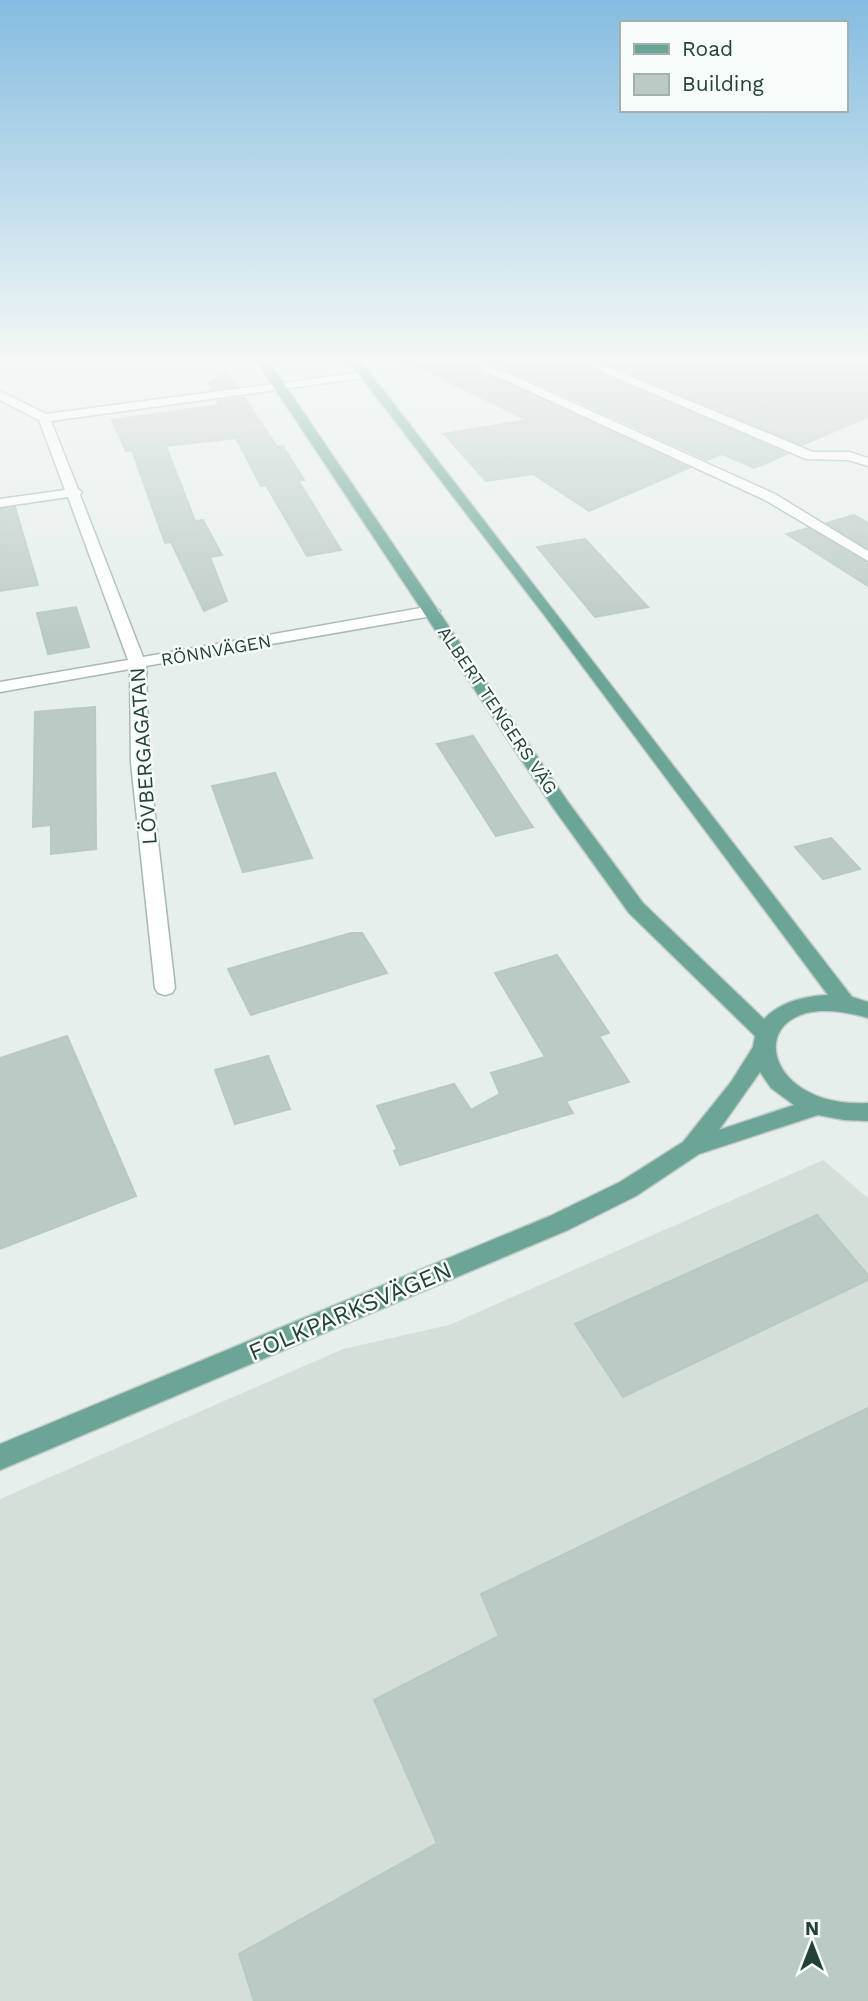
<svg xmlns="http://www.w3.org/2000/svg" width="868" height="2001" font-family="'Work Sans',sans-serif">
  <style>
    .built { fill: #d4dfda }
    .building { fill: #bbcac4; stroke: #b8c9c2; stroke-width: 2 }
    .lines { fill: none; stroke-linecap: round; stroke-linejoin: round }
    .minor-casing { stroke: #a8b8b2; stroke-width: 3 }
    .major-casing { stroke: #c2cac8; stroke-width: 3 }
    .minor { fill: #fff; fill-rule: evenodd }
    .major { fill: #6aa596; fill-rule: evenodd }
    .labels { text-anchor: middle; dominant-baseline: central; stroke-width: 5; stroke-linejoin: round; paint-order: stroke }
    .far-street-label { font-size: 18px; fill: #24423a; stroke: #f7fbf9 }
    .street-label { font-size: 21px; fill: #24423a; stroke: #f7fbf9 }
    .near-street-label { font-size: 24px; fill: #24423a; stroke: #f7fbf9 }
  </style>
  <rect width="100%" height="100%" fill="#e6efeb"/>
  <path class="built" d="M 823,1160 L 868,1198 L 868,2001 L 0,2001 L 0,1499 L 343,1349 L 449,1325 Z"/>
  <path class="building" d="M 404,360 L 460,360 L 689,468 L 589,511 L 533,474 L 486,481 L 444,434 L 527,420 Z
    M 485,360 L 573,360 L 787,454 L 754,468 L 722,454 L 707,460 Z
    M 598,360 L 868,360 L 868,417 L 802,445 Z
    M 227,372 L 237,386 L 212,390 L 209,383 Z
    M 244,397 L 277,447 L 283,446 L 304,480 L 298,480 L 341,550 L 307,556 L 266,485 L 261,486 L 236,438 L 166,446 L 195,521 L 203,520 L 222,555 L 210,557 L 227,601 L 204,611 L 171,542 L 165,543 L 132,450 L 126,451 L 112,420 L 220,405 L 217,401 Z
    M 15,507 L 38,585 L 0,591 L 0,509 Z
    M 854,515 L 868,523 L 868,548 L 827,523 Z
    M 808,528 L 868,564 L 868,586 L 787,534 Z
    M 585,539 L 648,607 L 595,617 L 537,547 Z
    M 76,607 L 89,647 L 48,654 L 37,613 Z
    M 95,707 L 96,849 L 51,854 L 51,825 L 33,827 L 35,712 Z
    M 473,736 L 514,799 L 533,827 L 496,836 L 437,744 Z
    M 275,773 L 312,858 L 243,872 L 212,786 Z
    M 831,838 L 860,869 L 823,879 L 795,847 Z
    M 351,933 L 362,933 L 387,973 L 251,1015 L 228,969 Z
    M 557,955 L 609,1033 L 599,1036 L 629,1082 L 566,1101 L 573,1113 L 400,1165 L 394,1151 L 397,1149 L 377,1106 L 454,1084 L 471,1110 L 500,1094 L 491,1073 L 545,1057 L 495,973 Z
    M 67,1036 L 136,1196 L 0,1249 L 0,1058 Z
    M 268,1056 L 290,1109 L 235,1124 L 215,1070 Z
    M 817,1215 L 868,1275 L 868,1280 L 623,1397 L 575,1324 Z
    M 868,1408 L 868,2001 L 254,2001 L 239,1954 L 437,1843 L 374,1700 L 499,1636 L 481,1594 Z"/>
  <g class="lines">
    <g class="minor-casing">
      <path id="minor" d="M 462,360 L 478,360 L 775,494 L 868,551 L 868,561 L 765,500 Z
        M 575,360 L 591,360 L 813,452 L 849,452 L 868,458 L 868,466 L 848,460 L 806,459 Z
        M 365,372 L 371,375 L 369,377 L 51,421 L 78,489 L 82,492 L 80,495 L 143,657 L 432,606 L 440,611 L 432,616 L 146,666 L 149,763 L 175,988 L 172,993 L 165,995 L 158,993 L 155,988 L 131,763 L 130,669 L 0,692 L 0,682 L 128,660 L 68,497 L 0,507 L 0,499 L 65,490 L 39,420 L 0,400 L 0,391 L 46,414 Z"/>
    </g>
    <g class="major-casing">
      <path id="major" d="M 256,360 L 268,360 L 568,802 L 643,903 L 764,1019 C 780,1002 805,996 828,995 L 545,616 L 348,360 L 360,360 L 852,997 L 868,1002 L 868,1018 C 741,980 749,1109 868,1103 L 868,1121 L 844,1120 L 818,1115 L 699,1154 L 636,1196 L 568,1230 L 0,1470 L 0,1444 L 550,1216 L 620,1182 L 683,1142 L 731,1082 L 753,1047 L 755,1036 L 629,913 L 552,806 ZM 760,1072 L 771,1088 L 794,1105 L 719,1130 Z"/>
    </g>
    <use href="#minor" class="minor"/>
    <use href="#major" class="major"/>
  </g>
  <linearGradient id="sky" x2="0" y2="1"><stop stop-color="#84bce0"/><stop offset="0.56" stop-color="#f4f8f6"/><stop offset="1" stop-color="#f4f8f6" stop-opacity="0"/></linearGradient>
  <rect width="868" height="640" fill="url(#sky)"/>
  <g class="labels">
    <g class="far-street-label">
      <text transform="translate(216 650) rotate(-10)">RÖNNVÄGEN</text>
      <text transform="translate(498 710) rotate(56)">ALBERT TENGERS VÄG</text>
    </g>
    <g class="street-label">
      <text transform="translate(143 756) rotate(-94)">LÖVBERGAGATAN</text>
    </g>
    <g class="near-street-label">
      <text transform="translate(350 1311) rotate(-23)">FOLKPARKSVÄGEN</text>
    </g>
  </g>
  <rect x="620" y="21" width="228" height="91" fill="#f7fbf9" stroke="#a3b1ad" stroke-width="2"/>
  <rect x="634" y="44" width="35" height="10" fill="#6aa596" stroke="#a3b1ad" stroke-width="2"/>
  <text x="682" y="56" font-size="21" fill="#24423a">Road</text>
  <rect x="634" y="74" width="35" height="21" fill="#bbcac4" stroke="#a3b1ad" stroke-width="2"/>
  <text x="682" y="91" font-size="21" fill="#24423a">Building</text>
  <g transform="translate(812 1945)" stroke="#f7fbf9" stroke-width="5" paint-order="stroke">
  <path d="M0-5L12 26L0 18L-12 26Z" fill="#24423a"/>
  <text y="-10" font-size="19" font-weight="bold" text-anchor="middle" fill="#24423a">N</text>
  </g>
</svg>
